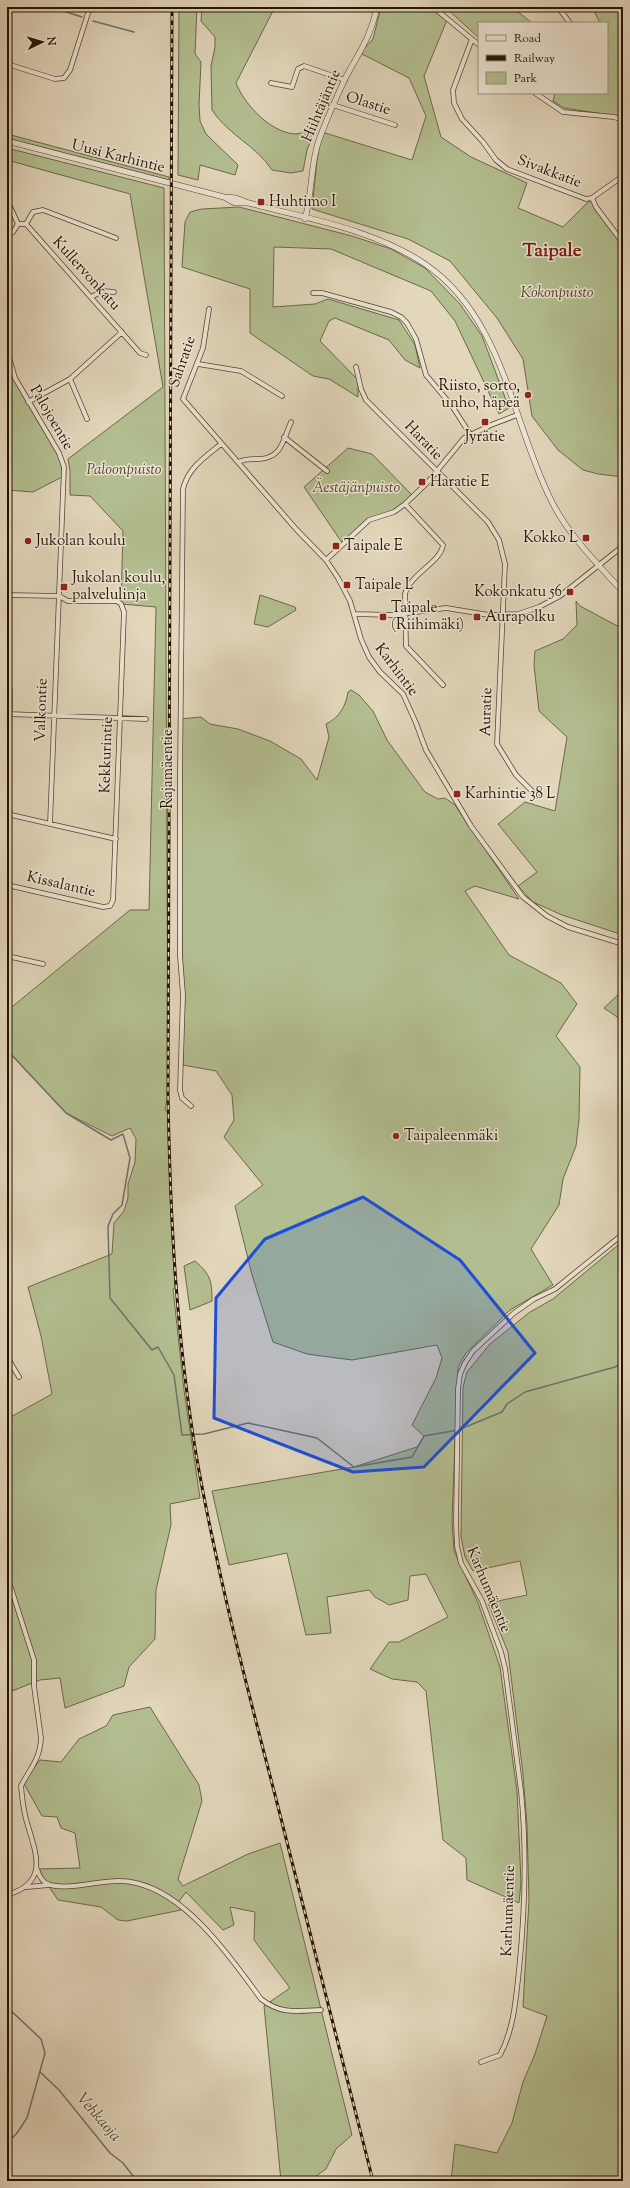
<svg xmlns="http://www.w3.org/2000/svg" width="630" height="2188" font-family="'Sorts Mill Goudy',serif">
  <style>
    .green { fill: #b3be90; stroke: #6c6848 }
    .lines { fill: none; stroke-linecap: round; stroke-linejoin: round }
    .stream { stroke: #69756e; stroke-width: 1.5 }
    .minor-casing { stroke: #54442f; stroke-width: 5.5 }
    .tertiary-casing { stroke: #54442f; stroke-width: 6 }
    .minor { stroke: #ece4d3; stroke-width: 4 }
    .tertiary { stroke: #ece4d3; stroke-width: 5 }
    .rail-casing { stroke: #251300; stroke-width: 3 }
    .rail { stroke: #ece4d3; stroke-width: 1.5; stroke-dasharray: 4.5; stroke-linecap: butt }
    .marked { fill: #1d4ed8; fill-opacity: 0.2; stroke: #1d4ed8; stroke-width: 3; stroke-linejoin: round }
    .poi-dot { fill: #8f2418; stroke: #ece4d3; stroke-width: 1.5 }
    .labels { text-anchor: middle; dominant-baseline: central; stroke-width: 3; stroke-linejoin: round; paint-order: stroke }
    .street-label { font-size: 15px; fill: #251300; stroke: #ece4d3 }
    .poi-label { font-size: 15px; fill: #251300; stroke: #ece4d3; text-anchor: start }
    .park-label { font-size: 15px; font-style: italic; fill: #50462b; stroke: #ece4d3 }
    .water-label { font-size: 16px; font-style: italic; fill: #4d4c40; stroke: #ece4d3 }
    .district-label { font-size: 19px; font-weight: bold; fill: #7a1f14; stroke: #ece4d3 }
  </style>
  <rect width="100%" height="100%" fill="#e2d6bb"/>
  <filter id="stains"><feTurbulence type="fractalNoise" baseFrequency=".005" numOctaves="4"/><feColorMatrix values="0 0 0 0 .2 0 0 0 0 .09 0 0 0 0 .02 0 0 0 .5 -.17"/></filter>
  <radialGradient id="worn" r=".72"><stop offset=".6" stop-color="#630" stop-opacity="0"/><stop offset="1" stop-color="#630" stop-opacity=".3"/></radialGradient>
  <path class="green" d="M 179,7 L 197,7 L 195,54 L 201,62 L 199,105 L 200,121 L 206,134 L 238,165 L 235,175 L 200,165 L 198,180 L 178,175 Z
    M 202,7 L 275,7 L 236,83 C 245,105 269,131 294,134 C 300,134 309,131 315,130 L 307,150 L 303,171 L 291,173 L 272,170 C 257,146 228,135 212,110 L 211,66 L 215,47 L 215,37 L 201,21 Z
    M 381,7 L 428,7 L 447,20 L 424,76 L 441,137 L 471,157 L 527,183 L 518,208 L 563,227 L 592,198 L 623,243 L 623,477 L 598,474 L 583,470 L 558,450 L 532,416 L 523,359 L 497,318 L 450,261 L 408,239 L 312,209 L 317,160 L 322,132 L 412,160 L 426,116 L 409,78 L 360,53 L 373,39 Z
    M 445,7 L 512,7 L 532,23 L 479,23 L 479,38 Z
    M 592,7 L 623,7 L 623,117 L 564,108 L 553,101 L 555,93 L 607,93 L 607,23 L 600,23 Z
    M 7,134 L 169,177 L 169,180 L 7,138 Z
    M 7,148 L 164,188 L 168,1093 L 165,1110 L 169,1114 L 171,1221 L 175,1288 L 173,1289 L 184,1390 L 200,1498 L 170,1504 L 171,1525 L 156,1590 L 155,1639 L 129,1667 L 124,1686 L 65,1708 L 60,1678 L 40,1680 L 7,1693 L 7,1419 L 52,1394 L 41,1336 L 28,1287 L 112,1254 L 114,1223 L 124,1211 L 128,1198 L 128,1184 L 135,1162 L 136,1139 L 130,1128 L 112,1136 L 66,1113 L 7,1050 L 7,1011 L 130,910 L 149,910 L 156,607 L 121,604 L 123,531 L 90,496 L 70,495 L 70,471 L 68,459 L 163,387 L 130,194 L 7,160 Z
    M 239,207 L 352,236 L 391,249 L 425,268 L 460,304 L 482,336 L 509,408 L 499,414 L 455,321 L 431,291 L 331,249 L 274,247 L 273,307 L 315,304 L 328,299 L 399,320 L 415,345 L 420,368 L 405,360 L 389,340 L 335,318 L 329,321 L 320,341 L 358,380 L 358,397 L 329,379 L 313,376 L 250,333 L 250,289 L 182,267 L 185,222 L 190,212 L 202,209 Z
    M 7,353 L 12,372 L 59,453 L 64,476 L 33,492 L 7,490 Z
    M 348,448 L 372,454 L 413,496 L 394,512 L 369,520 L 343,544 L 304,487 Z
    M 260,595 L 295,607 L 296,610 L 268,627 L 254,624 Z
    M 576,601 L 580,606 L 623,629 L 623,935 L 562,915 L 533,902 L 518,886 L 537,872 L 498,824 L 525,802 L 555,811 L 567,737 L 539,711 L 534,665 L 535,651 L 563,639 L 577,625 Z
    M 7,689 L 12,689 L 12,710 L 7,710 Z
    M 351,690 L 359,695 L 373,711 L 387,740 L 425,792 L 438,799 L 445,798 L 455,805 L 519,899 L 475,886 L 465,891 L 509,955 L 561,983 L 577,1004 L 556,1036 L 580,1067 L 579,1119 L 576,1146 L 563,1179 L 559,1205 L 531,1249 L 553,1285 L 510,1310 L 466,1353 L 458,1367 L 452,1520 L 454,1551 L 478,1603 L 500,1667 L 517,1791 L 521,1882 L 519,1903 L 467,1880 L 466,1858 L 443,1840 L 426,1691 L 417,1682 L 392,1679 L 370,1669 L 389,1642 L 399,1642 L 448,1617 L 426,1574 L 410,1576 L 408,1600 L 389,1605 L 375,1597 L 369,1590 L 327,1597 L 331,1633 L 306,1635 L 287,1553 L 229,1565 L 212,1491 L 354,1467 L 417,1447 L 424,1436 L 412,1425 L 436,1378 L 442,1358 L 437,1345 L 352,1360 L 307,1354 L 273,1342 L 252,1275 L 235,1206 L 263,1185 L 224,1137 L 234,1120 L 232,1095 L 216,1071 L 183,1065 L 180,719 L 201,717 L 210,724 L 238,729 L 270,741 L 301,759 L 317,780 L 329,737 L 326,724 C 339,718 346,706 348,692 Z
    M 623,990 L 623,1021 L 604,1008 Z
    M 623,1241 L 623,2181 L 451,2181 L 455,2144 L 497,2153 L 512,2123 L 523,2082 L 535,2054 L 547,2016 L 523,2007 L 529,1900 L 527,1825 L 523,1774 L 508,1652 L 488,1603 L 527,1595 L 520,1561 L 473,1571 L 465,1557 L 461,1537 L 463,1387 L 467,1372 L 490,1344 L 530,1312 L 553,1299 Z
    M 195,1261 C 210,1274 212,1280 212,1301 L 190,1310 L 184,1266 Z
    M 150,1707 L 199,1785 L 202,1801 L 178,1879 L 183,1886 L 248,1854 L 280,1843 L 352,2135 L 336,2149 L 326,2169 L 309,2181 L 281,2181 L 264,2006 L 290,1988 L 254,1940 L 255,1912 L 230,1907 L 234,1925 L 223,1930 L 186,1892 L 177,1904 L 181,1910 L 127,1921 L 118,1920 L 101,1907 L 58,1900 L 37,1869 L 80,1868 L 75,1833 L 61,1828 L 57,1817 L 42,1816 L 24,1784 L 26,1778 L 40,1760 L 61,1762 L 79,1739 L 106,1726 L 113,1715 Z"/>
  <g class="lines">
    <path class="stream" d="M 51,7 L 82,17
      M 93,21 L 134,32
      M 7,1050 L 66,1113 L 111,1140 L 123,1134 L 130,1158 L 122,1205 L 113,1214 L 108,1226 L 110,1298 L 152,1350 L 158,1347 L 174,1375 L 182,1435 L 204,1434 L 248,1423 L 317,1438 L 354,1467 L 412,1457 L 424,1436 L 458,1430 L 502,1412 L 507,1404 L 525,1392 L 615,1367 L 623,1363
      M 7,2007 L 41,2039 L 45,2053 L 27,2118 L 17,2133 L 7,2143
      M 40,2072 L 59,2090 L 110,2153 L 123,2163 L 137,2181"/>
    <g class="minor-casing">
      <path id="minor" d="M 433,7 L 479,45
        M 558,7 L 570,23
        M 472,39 L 453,90 L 454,103 L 462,119 L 483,142 L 496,160 L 507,169 L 586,199 L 592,198 L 623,176
        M 7,64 L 55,79 L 64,78 L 70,70 L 90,7
        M 271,83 L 292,87 L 298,69 L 304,66 L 345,80
        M 535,93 L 563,112 L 614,117 L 623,120
        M 333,105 L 395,125
        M 592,198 L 596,207 L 623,243
        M 7,200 L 18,224
        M 26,224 L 33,212 L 43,210 L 116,238
        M 7,235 L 13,232 L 18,224 L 26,224 L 140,353 L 146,355
        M 313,293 L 322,293 L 391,312 L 401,317 L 407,323 L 416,339 L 426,375 L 452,406 L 470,434
        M 91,297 L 103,291 L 114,292
        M 209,309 L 203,348 L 183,399 L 296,529 L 326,560 L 338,578 L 350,601 L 361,639 L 369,657 L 380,672 L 403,694 L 416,723 L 426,750 L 471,826 L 523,897 L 547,916 L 568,927 L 623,944
        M 7,350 L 15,378 L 59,453 L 64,467 L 50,824
        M 198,364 L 241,371 L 282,396
        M 356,367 L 361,389 L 366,400 L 488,522 L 499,540 L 505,564 L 497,744 L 516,775 L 537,796
        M 70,379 L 87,419
        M 28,402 L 70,379 L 122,332
        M 284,437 L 327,471
        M 238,462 C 244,459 251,459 259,459 C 282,458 283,440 291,422
        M 405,504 L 443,545 C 441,562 410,574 405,594 L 406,646 L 443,685
        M 326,560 L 369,520 L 394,512 L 405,504 L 428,482 L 464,438 L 491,425 L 517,415
        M 7,595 L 59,596 L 68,601 L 117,601 L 121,604 L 124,612 L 113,900 L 110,906 L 103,907 L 7,885
        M 354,614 L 393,615 L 446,608 L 489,615 L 518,614 L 539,607 L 560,596 L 623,546
        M 7,714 L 146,719
        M 7,814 L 116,839
        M 7,956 L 43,964
        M 7,963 L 10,956
        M 191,1106 L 182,1098 L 180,1090 L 183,995 L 180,956 L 180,776 L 183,489 C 188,468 205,457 221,444
        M 7,1357 L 19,1377
        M 7,1583 L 11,1588 L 34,1660 L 34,1686 L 41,1738 C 40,1760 30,1768 21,1786 C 22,1797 23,1808 26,1819 C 35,1852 51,1882 7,1895
        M 37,1869 C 39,1876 43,1883 50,1885 C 75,1891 109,1876 136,1883 C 188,1895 231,1958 261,1999 C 282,2015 297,2011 321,2010
        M 27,1887 L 49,1885
        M 481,2062 L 500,2055 C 514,2029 516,1998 519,1970 C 525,1911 527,1850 521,1791 C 516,1750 510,1709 505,1668 L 501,1652 L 482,1601 L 461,1563 L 457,1546 L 456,1523 L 458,1389 L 460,1374 L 465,1363 L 473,1351 L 514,1313 L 534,1299 L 555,1289 L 623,1234"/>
    </g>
    <g class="tertiary-casing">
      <path id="tertiary" d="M 7,141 L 224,197 L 236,198 L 249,203 C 308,219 373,229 425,264 C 504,318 511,420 551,500 C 568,535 598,564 623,592
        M 224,197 L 235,203 L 249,203
        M 305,219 C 313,190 310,160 322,132 C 329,114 337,96 345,79 C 359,52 371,37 377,7"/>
    </g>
    <use href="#minor" class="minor"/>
    <use href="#tertiary" class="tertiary"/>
    <g class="rail-casing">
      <path id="rail" d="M 172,7 L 168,1093 C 170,1214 176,1334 196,1454 C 216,1568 245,1680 274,1791 C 307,1921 340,2051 373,2181"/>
    </g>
    <use href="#rail" class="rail"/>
  </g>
  <path class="marked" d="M 363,1197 L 460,1260 L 535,1353 L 424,1467 L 353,1472 L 214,1418 L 216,1298 L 265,1239 Z"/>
  <g class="poi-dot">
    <rect x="257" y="198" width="8" height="8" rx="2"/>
    <circle cx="528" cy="395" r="4"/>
    <rect x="481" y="418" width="8" height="8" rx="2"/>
    <rect x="418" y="478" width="8" height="8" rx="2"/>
    <rect x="582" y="534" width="8" height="8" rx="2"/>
    <circle cx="28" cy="541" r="4"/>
    <rect x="332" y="542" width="8" height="8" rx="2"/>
    <rect x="343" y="581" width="8" height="8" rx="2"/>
    <rect x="60" y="583" width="8" height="8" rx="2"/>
    <rect x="566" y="588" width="8" height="8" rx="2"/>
    <rect x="379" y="613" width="8" height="8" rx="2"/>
    <rect x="473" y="613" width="8" height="8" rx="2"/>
    <rect x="453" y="790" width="8" height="8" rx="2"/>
    <circle cx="396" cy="1136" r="4"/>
  </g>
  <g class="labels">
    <g class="street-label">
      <text transform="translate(368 104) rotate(18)">Olastie</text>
      <text transform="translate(322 106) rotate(-67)">Hiihtäjäntie</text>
      <text transform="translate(118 157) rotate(14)">Uusi Karhintie</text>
      <text transform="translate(549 172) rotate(21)">Sivakkatie</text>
      <text transform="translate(86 274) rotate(48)">Kullervonkatu</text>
      <text transform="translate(183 362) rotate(-71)">Sahratie</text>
      <text transform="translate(51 418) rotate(60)">Palojoentie</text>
      <text transform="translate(423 441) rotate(46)">Haratie</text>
      <text transform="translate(396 670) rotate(53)">Karhintie</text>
      <text transform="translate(42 710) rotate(-88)">Valkontie</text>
      <text transform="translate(487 712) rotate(-88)">Auratie</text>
      <text transform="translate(107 755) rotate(-88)">Kekkurintie</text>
      <text transform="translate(168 769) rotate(-90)">Rajamäentie</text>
      <text transform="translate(61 885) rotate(13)">Kissalantie</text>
      <text transform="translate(488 1590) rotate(67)">Karhumäentie</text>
      <text transform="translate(509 1911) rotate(-88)">Karhumäentie</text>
    </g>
    <g class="poi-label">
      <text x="269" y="202">Huhtimo I</text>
      <text x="520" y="386" text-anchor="end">Riisto, sorto,<tspan x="520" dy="17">unho, häpeä</tspan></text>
      <text x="485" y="437" text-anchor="middle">Jyrätie</text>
      <text x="430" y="482">Haratie E</text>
      <text x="578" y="538" text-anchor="end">Kokko L</text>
      <text x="36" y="541">Jukolan koulu</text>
      <text x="344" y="546">Taipale E</text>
      <text x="72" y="578">Jukolan koulu,<tspan x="72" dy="17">palvelulinja</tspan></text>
      <text x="355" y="585">Taipale L</text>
      <text x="562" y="592" text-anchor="end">Kokonkatu 56</text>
      <text x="391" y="608">Taipale<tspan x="391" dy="17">(Riihimäki)</tspan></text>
      <text x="485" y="617">Aurapolku</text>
      <text x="465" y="794">Karhintie 38 L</text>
      <text x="404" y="1136">Taipaleenmäki</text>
    </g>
    <g class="park-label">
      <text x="557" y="293">Kokonpuisto</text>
      <text x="124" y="470">Paloonpuisto</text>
      <text x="356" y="488">Äestäjänpuisto</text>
    </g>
    <g class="water-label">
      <text transform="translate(98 2118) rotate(49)">Vehkaoja</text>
    </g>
    <g class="district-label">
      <text x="552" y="251">Taipale</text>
    </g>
  </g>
  <rect width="630" height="2188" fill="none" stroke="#e2d6bb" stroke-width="24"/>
  <rect x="8" y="8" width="614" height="2172" fill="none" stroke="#251300" stroke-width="2"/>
  <rect x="12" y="12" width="606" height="2164" fill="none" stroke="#251300"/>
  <rect x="478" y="22" width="130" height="72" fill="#ece4d3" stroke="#9c907f"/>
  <rect x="486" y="35" width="20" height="6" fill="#ece4d3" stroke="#9c907f"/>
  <text x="514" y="42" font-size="12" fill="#251300">Road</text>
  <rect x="486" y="55" width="20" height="6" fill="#251300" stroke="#9c907f"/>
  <text x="514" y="62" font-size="12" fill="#251300">Railway</text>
  <rect x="486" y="72" width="20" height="12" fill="#b3be90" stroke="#9c907f"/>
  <text x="514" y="82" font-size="12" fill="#251300">Park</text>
  <g transform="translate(42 42) rotate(85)" stroke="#ece4d3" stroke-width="3" paint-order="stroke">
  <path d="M0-3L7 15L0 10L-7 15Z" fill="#251300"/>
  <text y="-6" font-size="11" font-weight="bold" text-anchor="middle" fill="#251300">N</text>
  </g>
  <rect width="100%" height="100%" filter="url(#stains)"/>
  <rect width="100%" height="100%" fill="url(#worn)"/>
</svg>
